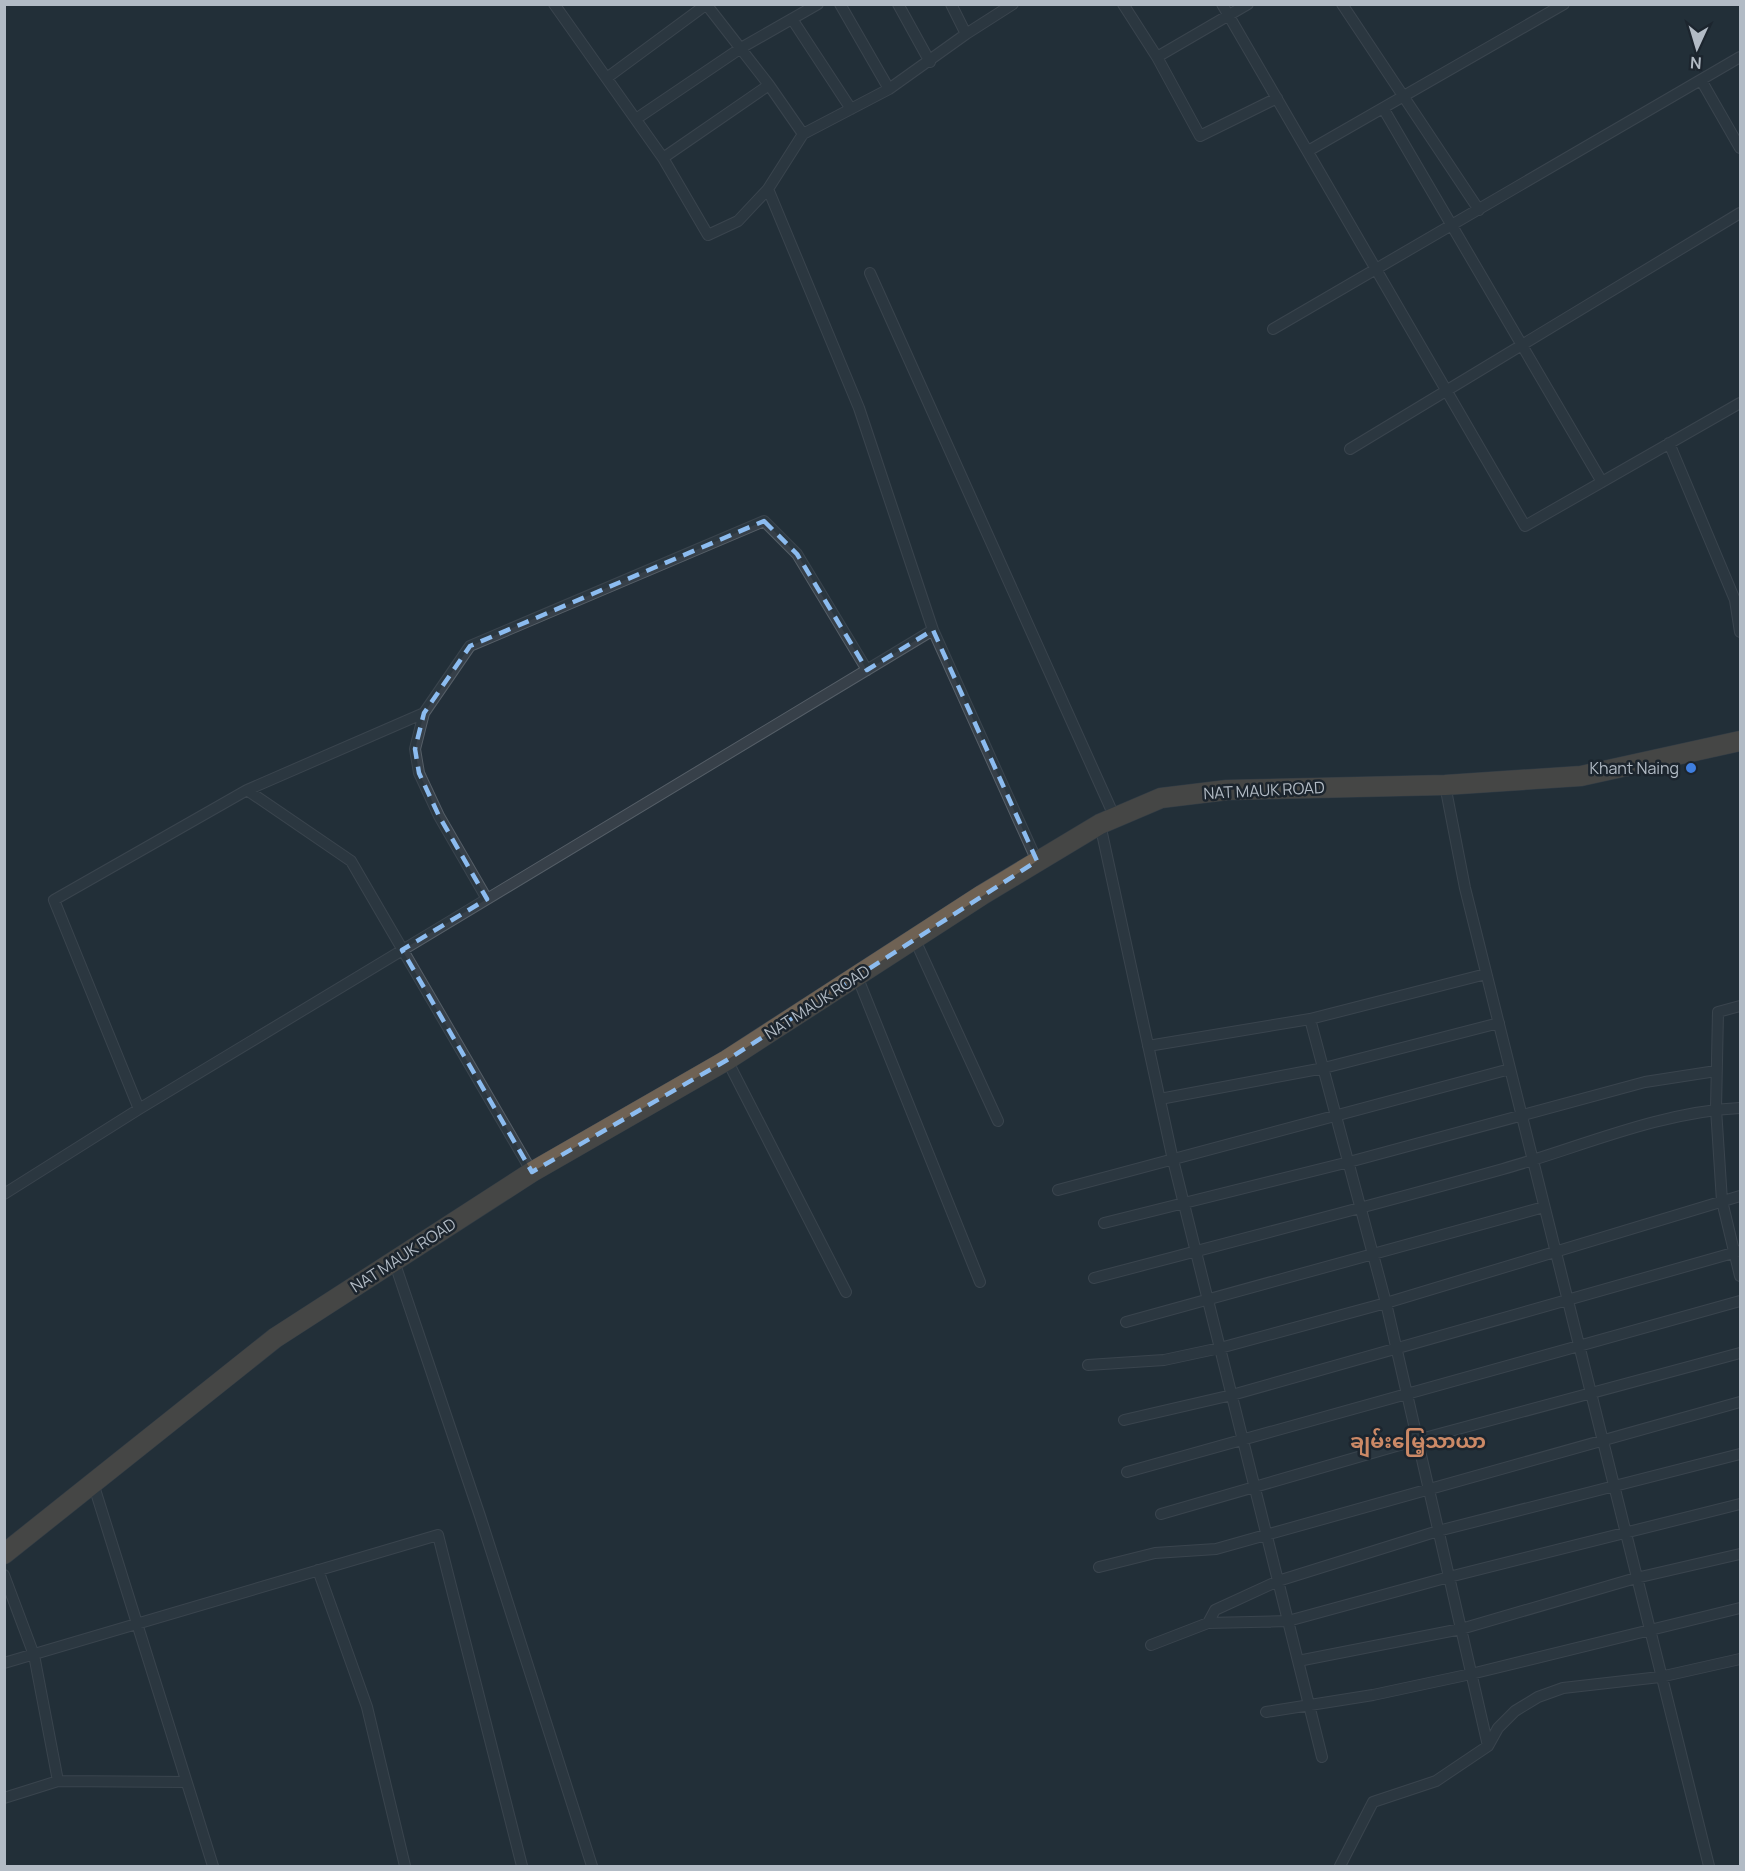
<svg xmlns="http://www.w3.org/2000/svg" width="1745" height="1871" font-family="Manrope,'Noto Sans Myanmar',sans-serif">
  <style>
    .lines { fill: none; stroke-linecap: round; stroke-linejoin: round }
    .street-casing { stroke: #555e67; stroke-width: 12 }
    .highway-casing { stroke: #424b54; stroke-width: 21 }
    .street { stroke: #374049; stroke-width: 10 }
    .highway { stroke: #6f6254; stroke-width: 20 }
    .marked { fill: none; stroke: #8cbcf0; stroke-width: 4.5; stroke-dasharray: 12 8; stroke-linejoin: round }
    .shop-dot { fill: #3f7fe0; stroke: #1c252e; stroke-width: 2 }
    .labels { text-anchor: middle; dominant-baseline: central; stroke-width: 5; stroke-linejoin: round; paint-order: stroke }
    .poi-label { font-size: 16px; fill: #b2bbc5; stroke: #1c252e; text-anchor: end }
    .street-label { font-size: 16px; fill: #b2bbc5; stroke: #1c252e }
    .quarter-label { font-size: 20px; font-weight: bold; fill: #cc8966; stroke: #1c252e }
  </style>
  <rect width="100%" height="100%" fill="#232f39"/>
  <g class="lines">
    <g class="street-casing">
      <path id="street" d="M 554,4 L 663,158 L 708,235 L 738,221 L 768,189
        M 706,4 L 769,85 L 803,134
        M 840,4 L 889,89
        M 898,4 L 930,62
        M 951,4 L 966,34
        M 1013,4 L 966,34 L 889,89 L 803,134 L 768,189 L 859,408 L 933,630 L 1037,861
        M 1123,4 L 1157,57 L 1200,136 L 1277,98
        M 1222,4 L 1525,526 L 1740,403
        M 1342,4 L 1479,210
        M 792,19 L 851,109
        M 1157,57 L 1248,4
        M 608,77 L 707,4
        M 1701,80 L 1740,148
        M 1383,108 L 1602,482
        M 636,119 L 741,48 L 818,4
        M 1308,151 L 1564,4
        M 663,158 L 769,85
        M 870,273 L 1115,818
        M 1273,329 L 1740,57
        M 1669,443 L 1735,600 L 1740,632
        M 1350,449 L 1740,213
        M 1445,785 L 1465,888 L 1709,1866
        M 247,790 L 424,713
        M 1100,824 L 1173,1160 L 1322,1757
        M 487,899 L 439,816 L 419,773 L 415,749 L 424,713 L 470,646 L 764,521 L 797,554 L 867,670
        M 915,940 L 998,1121
        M 857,976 L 980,1282
        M 1740,1006 L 1718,1012 L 1716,1109 L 1722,1201 L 1740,1276
        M 1310,1019 L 1386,1303 L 1488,1746
        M 1148,1046 L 1310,1019 L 1486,974
        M 727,1060 L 846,1292
        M 1160,1099 L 1324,1068 L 1499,1023
        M 139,1109 L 54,900 L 247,790 L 351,861 L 532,1172
        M 1058,1190 L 1510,1069
        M 4,1194 L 139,1109 L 933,630
        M 1104,1223 L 1349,1162 L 1645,1082 L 1716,1071
        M 394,1261 L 480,1516 L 592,1866
        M 1094,1278 C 1231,1242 1367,1207 1503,1169 C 1581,1147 1658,1112 1740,1108
        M 1126,1322 L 1544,1207
        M 1088,1365 L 1164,1360 L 1220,1348 L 1386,1303 L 1740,1196
        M 1124,1420 L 1232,1395 L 1740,1251
        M 1127,1472 L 1740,1301
        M 93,1483 L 213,1866
        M 1161,1514 L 1417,1440 L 1740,1353
        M 1099,1567 L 1155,1553 L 1216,1549 L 1740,1402
        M 318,1570 L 367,1707 L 405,1866
        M 4,1575 L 34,1655 L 58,1781
        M 1208,1623 L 1215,1610 L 1278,1581 L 1438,1531 L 1740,1454
        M 1151,1645 L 1208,1623 L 1288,1621 L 1449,1577 L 1740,1504
        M 1298,1661 L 1461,1629 L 1636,1578 L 1740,1554
        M 4,1663 L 438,1535 L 522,1866
        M 1266,1712 L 1373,1695 L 1471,1674 L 1740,1608
        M 4,1798 L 58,1781 L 186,1782
        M 1340,1866 L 1373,1802 L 1436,1781 L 1488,1746 L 1498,1728 L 1515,1711 L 1538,1697 L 1563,1688 L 1660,1677 L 1740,1659"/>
    </g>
    <g class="highway-casing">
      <path id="highway" d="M 4,1554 L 275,1338 L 532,1172 L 727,1060 L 982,895 L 1100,824 L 1161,798 L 1227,790 L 1445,785 L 1581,776 L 1740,741"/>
    </g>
    <use href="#street" class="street"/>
    <use href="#highway" class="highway"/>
  </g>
  <path d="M0 0H1745V1871H0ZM 764,521 L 797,554 L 867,670 L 933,630 L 1037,861 L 727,1060 L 532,1172 L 402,950 L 487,899 L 439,816 L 419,773 L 415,749 L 424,713 L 470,646 Z" fill="#232f39" fill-opacity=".55" fill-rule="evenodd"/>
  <path class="marked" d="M 764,521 L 797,554 L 867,670 L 933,630 L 1037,861 L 727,1060 L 532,1172 L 402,950 L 487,899 L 439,816 L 419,773 L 415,749 L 424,713 L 470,646 Z"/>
  <circle class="shop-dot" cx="1691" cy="768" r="6"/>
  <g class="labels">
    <g class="poi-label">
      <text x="1679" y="768">Khant Naing</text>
    </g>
    <g class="street-label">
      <text transform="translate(1264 790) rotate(-3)">NAT MAUK ROAD</text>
      <text transform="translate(817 1002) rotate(-33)">NAT MAUK ROAD</text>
      <text transform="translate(403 1255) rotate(-33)">NAT MAUK ROAD</text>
    </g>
    <g class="quarter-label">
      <text x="1418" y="1440">ချမ်းမြေ့သာယာ</text>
    </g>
  </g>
  <rect width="1745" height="1871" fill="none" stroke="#b2bbc5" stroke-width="12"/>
  <g transform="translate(1697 48) rotate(184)" stroke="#1c252e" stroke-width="4.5" paint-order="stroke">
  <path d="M0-4.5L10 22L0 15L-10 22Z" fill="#b2bbc5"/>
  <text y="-9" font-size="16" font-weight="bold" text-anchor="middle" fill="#b2bbc5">N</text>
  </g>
</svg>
